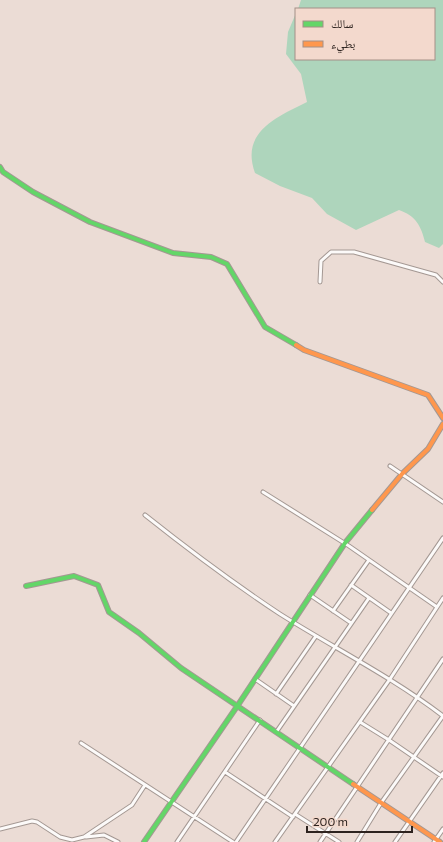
<svg xmlns="http://www.w3.org/2000/svg" width="443" height="842" font-family="Commissioner,'Noto Naskh Arabic',sans-serif">
  <style>
    .green { fill: #aed5bc }
    .lines { fill: none; stroke-linecap: round; stroke-linejoin: round }
    .street-casing { stroke: #a49893; stroke-width: 5 }
    .fast-casing { stroke: #a49893; stroke-width: 6 }
    .slow-casing { stroke: #a49893; stroke-width: 6 }
    .street { stroke: #fcfaf9; stroke-width: 3 }
    .fast { stroke: #63d668; stroke-width: 4 }
    .slow { stroke: #ff974d; stroke-width: 4 }
  </style>
  <rect width="100%" height="100%" fill="#ebdcd5"/>
  <path class="green" d="M 301,0 L 443,0 L 443,244 L 439,248 L 425,242 C 421,226 416,216 399,210 L 356,230 L 327,214 L 312,198 L 280,186 L 255,173 C 240,132 277,117 307,102 L 301,74 L 286,54 L 288,32 L 296,13 L 296,59 L 434,59 L 434,9 L 298,9 Z"/>
  <g class="lines">
    <g class="street-casing">
      <path id="street" d="M 320,282 L 321,261 L 331,252 L 354,252 L 436,275 L 443,282
        M 390,466 L 443,502
        M 263,492 L 349,546 L 437,607
        M 145,515 C 189,550 233,583 280,614 C 334,648 392,677 443,716
        M 351,585 L 391,613
        M 310,595 L 351,623
        M 333,611 L 369,560
        M 255,679 L 294,706
        M 276,694 L 316,636
        M 360,722 L 389,740 L 443,777
        M 277,731 L 369,598
        M 81,743 L 233,842
        M 225,772 L 293,817
        M 295,814 L 339,842
        M 0,829 L 32,821 L 37,822 L 60,837 L 72,840 L 84,837 L 132,805 L 145,785
        M 86,837 L 104,835 L 118,842
        M 177,842 L 260,720
        M 236,842 L 443,538
        M 275,842 L 390,679 L 443,598
        M 320,842 L 443,659
        M 357,842 L 381,803 L 443,716
        M 395,842 L 443,773
        M 434,842 L 443,829"/>
    </g>
    <g class="fast-casing">
      <path id="fast" d="M 0,167 L 3,172 L 33,192 L 90,222 L 173,253 L 211,257 L 227,264 L 265,327 L 296,345
        M 26,586 L 74,576 L 98,585 L 109,612 L 139,633 L 181,668 L 353,784
        M 144,842 L 238,705 L 345,543 L 372,510"/>
    </g>
    <g class="slow-casing">
      <path id="slow" d="M 296,345 L 304,350 L 428,395 L 443,418
        M 372,510 L 402,474 L 428,449 L 443,424
        M 353,784 L 440,842"/>
    </g>
    <use href="#street" class="street"/>
    <use href="#fast" class="fast"/>
    <use href="#slow" class="slow"/>
  </g>
  <rect x="295" y="8" width="140" height="52" fill="#f3d9cd" stroke="#a49087"/>
  <rect x="303" y="21" width="20" height="6" fill="#63d668" stroke="#a49087"/>
  <text x="331" y="28" font-size="12" fill="#2d231f">سالك</text>
  <rect x="303" y="41" width="20" height="6" fill="#ff974d" stroke="#a49087"/>
  <text x="331" y="48" font-size="12" fill="#2d231f">بطيء</text>
  <path d="M307 826v6h105v-6" fill="none" stroke="#2d231f" stroke-width="2"/>
  <text x="313" y="826" font-size="12" fill="#2d231f" stroke="#f3d9cd" stroke-width="3" paint-order="stroke">200 m</text>
</svg>
